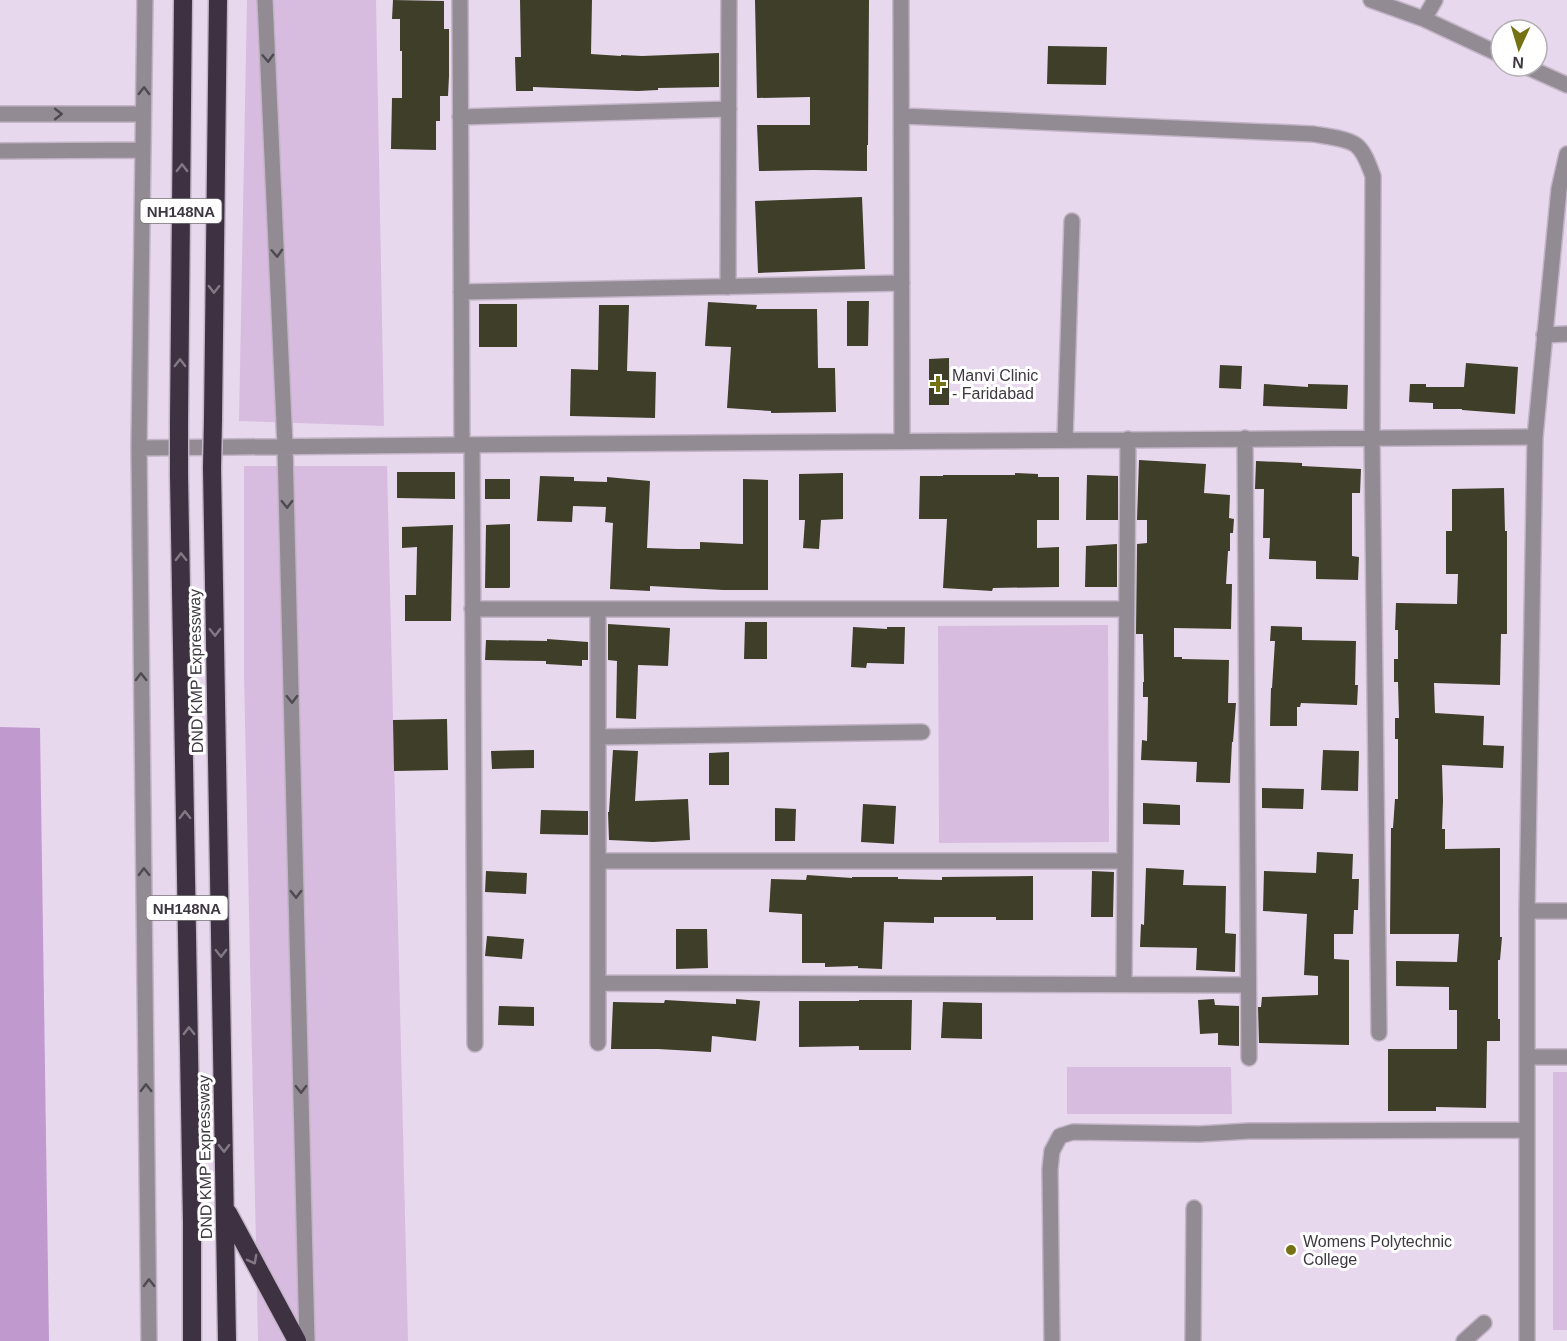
<svg xmlns="http://www.w3.org/2000/svg" width="1567" height="1341" font-family="Arial,sans-serif">
  <style>
    .green { fill: #d7bce0 }
    .forest { fill: #c099ce }
    .building { fill: #3e3e29 }
    .lines { fill: none; stroke-linecap: round; stroke-linejoin: round }
    .minor-casing { stroke: #c3b5c7; stroke-width: 18 }
    .highway-casing { stroke: #c3b5c7; stroke-width: 21 }
    .minor { stroke: #928b94; stroke-width: 15 }
    .highway { stroke: #3e3142; stroke-width: 18 }
    .highway-bridge-casing { stroke: #c3b5c7; stroke-width: 21; stroke-linecap: butt }
    .highway-bridge { stroke: #3e3142; stroke-width: 18 }
    .oneway { stroke: #4f4951 }
    .oneway2 { stroke: #827984 }
    .poi-dot { fill: #747214; stroke: #fff; stroke-width: 2 }
    .labels { text-anchor: middle; dominant-baseline: central; stroke-width: 6; stroke-linejoin: round; paint-order: stroke }
    .shield { fill: #fff; stroke: #787479; stroke-width: 1.5 }
    .shield-label { font-size: 15px; font-weight: bold; fill: #3e3840 }
    .poi-label { font-size: 16px; fill: #3e3840; stroke: #fff; text-anchor: start }
    .street-label { font-size: 16px; fill: #3e3840; stroke: #fff }
  </style>
  <rect width="100%" height="100%" fill="#e8d8ed"/>
  <path class="green" d="M 247,0 L 376,0 L 384,426 L 239,421 Z
    M 244,466 L 387,466 L 408,1341 L 258,1341 L 244,675 Z
    M 1108,625 L 1109,842 L 939,843 L 938,626 Z
    M 1067,1067 L 1231,1067 L 1232,1114 L 1067,1114 Z
    M 1553,1072 L 1567,1072 L 1567,1330 L 1553,1330 Z"/>
  <path class="forest" d="M 0,727 L 40,728 L 49,1341 L 0,1341 Z"/>
  <path class="building" d="M 393,0 L 444,1 L 444,29 L 449,29 L 449,76 L 448,96 L 440,96 L 440,121 L 436,121 L 436,150 L 391,149 L 392,98 L 402,98 L 402,51 L 400,51 L 400,19 L 392,19 Z
    M 520,0 L 592,0 L 591,54 L 621,56 L 621,55 L 642,56 L 719,53 L 719,87 L 658,88 L 658,90 L 638,91 L 533,87 L 533,91 L 516,91 L 515,57 L 521,57 Z
    M 755,0 L 869,0 L 868,145 L 867,145 L 867,171 L 814,170 L 759,171 L 757,125 L 810,125 L 810,97 L 757,98 Z
    M 1048,46 L 1107,47 L 1106,85 L 1047,84 Z
    M 862,197 L 865,269 L 758,273 L 755,201 Z
    M 847,301 L 869,301 L 868,346 L 847,346 Z
    M 708,302 L 757,305 L 756,309 L 817,309 L 818,368 L 835,368 L 836,412 L 771,413 L 771,411 L 727,408 L 731,347 L 705,346 Z
    M 479,304 L 517,304 L 517,347 L 479,347 Z
    M 599,305 L 629,305 L 627,371 L 656,372 L 655,418 L 570,416 L 571,369 L 598,370 Z
    M 949,358 L 949,405 L 929,405 L 929,359 Z
    M 1466,363 L 1518,367 L 1515,414 L 1462,410 L 1462,409 L 1433,409 L 1433,403 L 1409,402 L 1410,384 L 1426,384 L 1426,387 L 1464,387 Z
    M 1220,365 L 1242,366 L 1241,389 L 1219,388 Z
    M 1264,384 L 1308,387 L 1308,384 L 1348,385 L 1347,409 L 1263,406 Z
    M 1139,460 L 1206,464 L 1204,493 L 1230,495 L 1229,518 L 1234,519 L 1233,533 L 1230,533 L 1230,551 L 1228,551 L 1226,584 L 1232,584 L 1231,629 L 1174,628 L 1174,657 L 1182,657 L 1182,659 L 1229,660 L 1228,703 L 1236,703 L 1233,742 L 1232,742 L 1230,783 L 1196,782 L 1197,762 L 1141,760 L 1142,740 L 1147,741 L 1148,697 L 1143,697 L 1143,682 L 1144,682 L 1143,634 L 1136,634 L 1137,544 L 1147,543 L 1147,520 L 1137,520 Z
    M 1256,461 L 1302,463 L 1302,466 L 1361,469 L 1360,493 L 1352,493 L 1352,556 L 1359,557 L 1358,580 L 1316,579 L 1316,561 L 1269,559 L 1270,538 L 1263,538 L 1264,489 L 1255,489 Z
    M 397,472 L 455,472 L 455,499 L 397,498 Z
    M 843,473 L 843,519 L 821,520 L 819,549 L 803,548 L 805,520 L 799,520 L 799,474 Z
    M 1015,473 L 1038,474 L 1038,477 L 1059,477 L 1059,520 L 1037,520 L 1037,548 L 1059,547 L 1059,587 L 993,588 L 992,591 L 943,588 L 947,519 L 919,519 L 920,476 L 943,476 L 943,475 L 1015,475 Z
    M 1087,475 L 1118,476 L 1118,520 L 1086,520 Z
    M 540,476 L 574,477 L 574,481 L 607,482 L 607,477 L 650,481 L 647,548 L 678,549 L 700,549 L 700,542 L 743,544 L 743,479 L 768,480 L 768,590 L 723,590 L 650,586 L 650,591 L 610,589 L 613,523 L 605,522 L 606,507 L 573,506 L 572,522 L 537,521 Z
    M 485,479 L 510,479 L 510,499 L 485,499 Z
    M 1504,488 L 1505,531 L 1507,531 L 1507,634 L 1501,634 L 1500,685 L 1434,683 L 1435,713 L 1484,716 L 1483,745 L 1504,746 L 1503,768 L 1442,765 L 1443,801 L 1442,829 L 1445,829 L 1445,849 L 1500,848 L 1500,937 L 1502,937 L 1500,960 L 1498,960 L 1498,1019 L 1500,1019 L 1500,1041 L 1487,1041 L 1486,1108 L 1436,1107 L 1436,1111 L 1388,1111 L 1388,1049 L 1457,1049 L 1457,1010 L 1449,1010 L 1449,987 L 1396,986 L 1396,961 L 1457,962 L 1459,934 L 1390,934 L 1391,828 L 1393,828 L 1395,799 L 1398,799 L 1398,739 L 1395,739 L 1395,718 L 1399,718 L 1398,682 L 1394,682 L 1394,659 L 1398,659 L 1398,630 L 1395,630 L 1396,603 L 1457,604 L 1458,574 L 1446,574 L 1446,531 L 1452,531 L 1452,489 Z
    M 510,524 L 510,587 L 509,588 L 485,588 L 486,525 Z
    M 453,525 L 451,621 L 405,621 L 405,595 L 416,595 L 417,547 L 402,548 L 402,527 Z
    M 1117,544 L 1117,587 L 1085,587 L 1086,546 Z
    M 745,622 L 767,622 L 767,659 L 744,659 Z
    M 608,624 L 670,628 L 668,666 L 638,665 L 636,719 L 616,718 L 617,661 L 608,660 Z
    M 1271,626 L 1302,627 L 1302,640 L 1356,641 L 1355,685 L 1358,685 L 1357,705 L 1301,703 L 1300,707 L 1297,707 L 1297,726 L 1270,726 L 1271,688 L 1272,688 L 1275,641 L 1270,641 Z
    M 853,627 L 887,629 L 887,627 L 905,627 L 904,664 L 867,663 L 866,668 L 851,667 Z
    M 547,639 L 588,642 L 588,660 L 582,660 L 582,666 L 546,664 L 546,661 L 485,660 L 486,640 L 547,641 Z
    M 447,719 L 448,770 L 394,771 L 393,720 Z
    M 534,750 L 534,768 L 492,769 L 491,751 Z
    M 613,750 L 638,751 L 635,801 L 688,799 L 690,840 L 653,842 L 609,840 L 608,812 L 609,812 Z
    M 1323,750 L 1359,751 L 1358,791 L 1321,790 Z
    M 729,752 L 729,785 L 709,785 L 709,753 Z
    M 1262,788 L 1304,789 L 1303,809 L 1262,808 Z
    M 1143,803 L 1180,805 L 1180,825 L 1143,824 Z
    M 863,804 L 896,806 L 894,844 L 861,842 Z
    M 775,808 L 796,809 L 795,841 L 775,841 Z
    M 541,810 L 588,811 L 588,835 L 540,834 Z
    M 1317,852 L 1353,854 L 1352,879 L 1359,879 L 1358,910 L 1354,910 L 1353,934 L 1334,934 L 1334,959 L 1349,960 L 1349,1045 L 1259,1043 L 1258,1007 L 1261,1007 L 1262,997 L 1318,995 L 1318,976 L 1304,975 L 1307,914 L 1263,911 L 1264,871 L 1316,873 Z
    M 1146,868 L 1184,870 L 1183,885 L 1226,886 L 1225,933 L 1236,934 L 1235,972 L 1196,970 L 1197,948 L 1140,947 L 1141,924 L 1144,925 Z
    M 486,871 L 527,873 L 526,894 L 485,892 Z
    M 1092,871 L 1114,872 L 1113,917 L 1091,917 Z
    M 807,875 L 852,878 L 852,877 L 898,877 L 898,879 L 942,880 L 942,877 L 1033,876 L 1033,920 L 996,920 L 996,917 L 934,917 L 934,923 L 884,922 L 882,969 L 858,968 L 858,966 L 825,967 L 825,963 L 802,963 L 802,914 L 769,912 L 771,879 L 806,880 Z
    M 676,929 L 707,929 L 708,968 L 676,969 Z
    M 487,936 L 524,939 L 522,959 L 485,956 Z
    M 736,999 L 760,1001 L 756,1041 L 712,1036 L 711,1052 L 658,1049 L 611,1049 L 613,1002 L 664,1003 L 665,1000 L 736,1004 Z
    M 1214,999 L 1215,1005 L 1239,1006 L 1239,1046 L 1218,1045 L 1218,1033 L 1200,1034 L 1198,1000 Z
    M 859,1000 L 912,1000 L 911,1050 L 859,1050 L 859,1046 L 799,1047 L 799,1001 L 859,1001 Z
    M 943,1002 L 982,1003 L 982,1039 L 941,1038 Z
    M 499,1006 L 534,1007 L 534,1026 L 498,1025 Z"/>
  <g class="lines">
    <g class="minor-casing">
      <path id="minor" d="M 145,0 L 139,448 L 149,1341
        M 265,0 L 285,446 L 307,1341
        M 460,0 L 462,445
        M 901,0 L 902,441
        M 1371,0 L 1424,19 L 1501,55
        M 1424,19 L 1435,0
        M 1525,66 L 1567,85
        M 0,114 L 143,114
        M 902,116 L 1313,134 C 1324,136 1347,138 1356,145 C 1365,152 1369,166 1373,176 L 1372,437 L 1379,1033
        M 460,117 L 729,109
        M 0,151 L 142,150
        M 728,287 L 729,0
        M 461,292 L 902,283
        M 1544,335 L 1567,334
        M 1245,438 L 1249,1058
        M 1065,440 L 1072,221
        M 472,445 L 475,1044
        M 139,448 C 326,445 513,445 700,443 C 979,440 1257,437 1535,437
        M 472,609 L 1126,609
        M 598,737 L 922,732
        M 598,861 L 1125,861
        M 1527,911 L 1567,911
        M 598,983 L 1248,985
        M 1124,984 L 1128,439
        M 598,1043 L 598,609
        M 1527,1057 L 1567,1057
        M 1052,1341 L 1050,1169 L 1052,1151 L 1060,1136 L 1073,1132 L 1200,1134 L 1249,1131 L 1527,1130
        M 1193,1341 L 1194,1208
        M 1464,1341 L 1484,1323
        M 1527,1341 L 1527,911 L 1535,437 L 1559,189 L 1567,154"/>
    </g>
    <g class="highway-casing">
      <path id="highway" d="M 213,419 L 218,0
        M 179,422 L 183,0
        M 212,468 L 227,1341
        M 179,475 L 192,1222 L 192,1341
        M 228,1213 L 297,1341"/>
    </g>
    <use href="#minor" class="minor"/>
    <use href="#highway" class="highway"/>
    <g class="highway-bridge-casing">
      <path id="highway-bridge" d="M 179,422 L 179,475
        M 212,468 L 213,419"/>
    </g>
    <use href="#highway-bridge" class="highway-bridge"/>
  </g>
  <defs><path id="oneway-chevron" d="M-2-3.5L2.5 0L-2 3.5" fill="none" stroke-width="1.6" stroke-linecap="round" stroke-linejoin="round" transform="scale(1.5)"/></defs>
  <g class="oneway">
    <use href="#oneway-chevron" transform="translate(268 58) rotate(87)"/>
    <use href="#oneway-chevron" transform="translate(144 91) rotate(-89)"/>
    <use href="#oneway-chevron" transform="translate(58 114)"/>
    <use href="#oneway-chevron" transform="translate(277 253) rotate(87)"/>
    <use href="#oneway-chevron" transform="translate(287 504) rotate(89)"/>
    <use href="#oneway-chevron" transform="translate(141 677) rotate(-91)"/>
    <use href="#oneway-chevron" transform="translate(292 699) rotate(89)"/>
    <use href="#oneway-chevron" transform="translate(144 872) rotate(-91)"/>
    <use href="#oneway-chevron" transform="translate(296 894) rotate(89)"/>
    <use href="#oneway-chevron" transform="translate(146 1088) rotate(-91)"/>
    <use href="#oneway-chevron" transform="translate(301 1089) rotate(89)"/>
    <use href="#oneway-chevron" transform="translate(149 1283) rotate(-91)"/>
  </g>
  <g class="oneway2">
    <use href="#oneway-chevron" transform="translate(182 168) rotate(-90)"/>
    <use href="#oneway-chevron" transform="translate(214 289) rotate(91)"/>
    <use href="#oneway-chevron" transform="translate(180 363) rotate(-90)"/>
    <use href="#oneway-chevron" transform="translate(181 557) rotate(-91)"/>
    <use href="#oneway-chevron" transform="translate(215 632) rotate(89)"/>
    <use href="#oneway-chevron" transform="translate(185 815) rotate(-91)"/>
    <use href="#oneway-chevron" transform="translate(221 953) rotate(89)"/>
    <use href="#oneway-chevron" transform="translate(189 1031) rotate(-91)"/>
    <use href="#oneway-chevron" transform="translate(224 1148) rotate(89)"/>
    <use href="#oneway-chevron" transform="translate(253 1260) rotate(62)"/>
  </g>
  <g class="poi-dot">
    <path d="M935 375h6v6h6v6h-6v6h-6v-6h-6v-6h6z"/>
    <circle cx="1291" cy="1250" r="6"/>
  </g>
  <g class="labels">
    <g class="shield">
      <rect x="140.5" y="199" width="81" height="24" rx="4.5"/>
      <rect x="146.5" y="896" width="81" height="24" rx="4.5"/>
    </g>
    <g class="shield-label">
      <text x="181" y="211">NH148NA</text>
      <text x="187" y="908">NH148NA</text>
    </g>
    <g class="poi-label">
      <text x="952" y="375">Manvi Clinic<tspan x="952" dy="18">- Faridabad</tspan></text>
      <text x="1303" y="1241">Womens Polytechnic<tspan x="1303" dy="18">College</tspan></text>
    </g>
    <g class="street-label">
      <text transform="translate(196 671) rotate(-91)">DND KMP Expressway</text>
      <text transform="translate(205 1157) rotate(-91)">DND KMP Expressway</text>
    </g>
  </g>
  <g transform="translate(1519 48) rotate(184)"><circle r="28" fill="#ffffff" stroke="#b2afb3" stroke-width="1.5"/>
  <path d="M0-4.5L10 22L0 15L-10 22Z" fill="#747214"/>
  <text y="-9" font-size="16" font-weight="bold" text-anchor="middle" fill="#3e3840">N</text>
  </g>
</svg>
